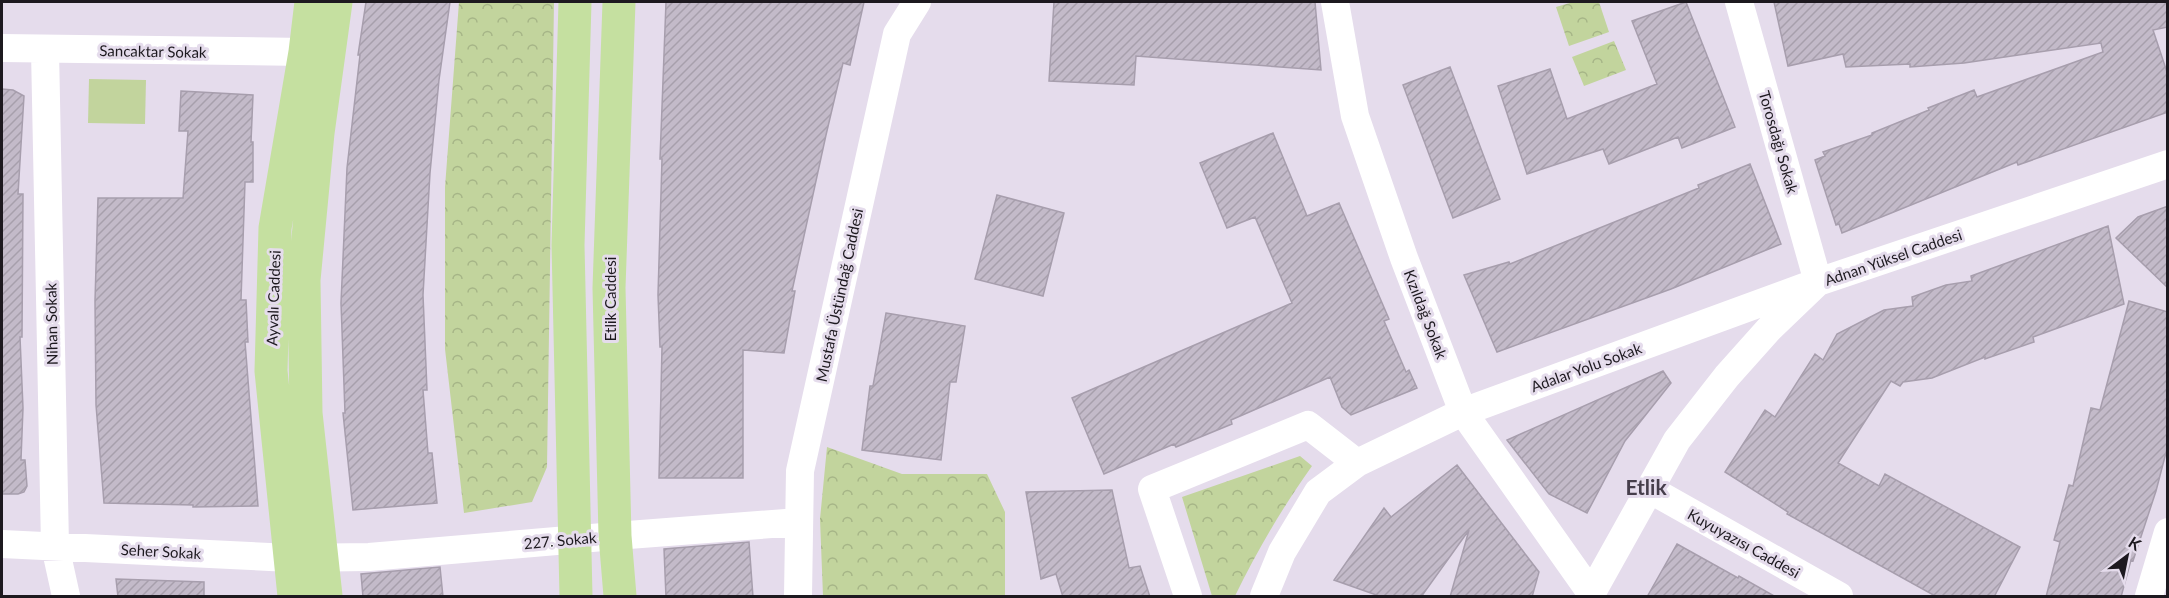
<svg xmlns="http://www.w3.org/2000/svg" width="2169" height="598" font-family="Lato,sans-serif">
  <style>
    .grass { fill: #c2d49d }
    .park { fill: url(#park-crowns) }
    .building { fill: url(#building-hatch); stroke: #a79ead; stroke-width: 1.5 }
    .lines { fill: none; stroke-linecap: round; stroke-linejoin: round }
    .minor { stroke: #fff; stroke-width: 28 }
    .major { stroke: #c5e0a0; stroke-width: 33 }
    .labels { text-anchor: middle; dominant-baseline: central; stroke-width: 6; stroke-linejoin: round; paint-order: stroke }
    .street-label { font-size: 15px; fill: #1d191f; stroke: #e5dcec }
    .district-label { font-size: 21px; font-weight: bold; fill: #463e4b; stroke: #e5dcec }
  </style>
  <defs>
    <pattern id="park-crowns" width="20" height="18" patternUnits="userSpaceOnUse" patternTransform="scale(1.5)"><rect width="20" height="18" fill="#c2d49d"/><path d="M2 6a3 3 0 1 1 6 0M12 15a3 3 0 1 1 6 0" fill="none" stroke="#a6b587"/></pattern>
    <pattern id="building-hatch" width="6" height="6" patternUnits="userSpaceOnUse" patternTransform="scale(1.5)"><rect width="6" height="6" fill="#c3bac9"/><path d="M-1 1l2-2M0 6l6-6M5 7l2-2" fill="none" stroke="#a79fac"/></pattern>
  </defs>
  <rect width="100%" height="100%" fill="#e5dcec"/>
  <path class="grass" d="M 89,79 L 146,80 L 145,124 L 88,123 Z"/>
  <path class="park" d="M 459,2 L 554,2 L 547,467 L 532,502 L 464,513 L 445,349 L 445,187 Z
    M 1573,2 L 1599,2 L 1609,32 L 1569,46 L 1556,7 Z
    M 1614,41 L 1626,70 L 1584,86 L 1572,57 Z
    M 827,447 L 902,474 L 987,474 L 1005,512 L 1005,596 L 823,596 L 820,519 Z
    M 1300,456 L 1312,466 C 1282,508 1257,551 1235,596 L 1212,596 L 1182,497 Z"/>
  <path class="building" d="M 366,2 L 450,2 L 439,80 L 430,173 L 423,295 L 427,390 L 423,390 L 428,453 L 432,453 L 437,503 L 353,510 L 343,413 L 345,413 L 341,303 L 347,168 L 360,55 L 358,55 Z
    M 666,2 L 864,2 L 850,65 L 843,63 L 826,135 L 792,291 L 795,291 L 784,353 L 743,350 L 743,478 L 659,478 L 662,347 L 660,347 L 658,295 L 662,159 L 660,159 Z
    M 1054,2 L 1315,2 L 1321,70 L 1136,56 L 1134,85 L 1049,81 Z
    M 1686,2 L 1735,127 L 1682,148 L 1678,137 L 1609,164 L 1603,149 L 1527,174 L 1498,86 L 1550,69 L 1567,119 L 1657,84 L 1632,21 Z
    M 1774,2 L 2168,2 L 2168,27 L 2153,30 L 2168,75 L 2168,112 L 2018,165 L 2017,162 L 1842,233 L 1839,224 L 1836,225 L 1815,160 L 1825,156 L 1823,152 L 1872,135 L 1872,133 L 1929,110 L 1928,108 L 1974,90 L 1977,97 L 2103,52 L 2101,43 L 1964,63 L 1910,67 L 1910,64 L 1846,67 L 1843,54 L 1788,66 Z
    M 1450,67 L 1500,199 L 1453,218 L 1403,85 Z
    M 2,89 L 13,90 L 24,96 L 18,194 L 23,194 L 22,337 L 20,337 L 23,408 L 21,460 L 25,460 L 27,486 L 24,492 L 18,494 L 2,494 Z
    M 181,91 L 253,95 L 251,142 L 253,142 L 253,182 L 245,182 L 241,300 L 246,300 L 248,342 L 245,342 L 258,506 L 193,507 L 193,505 L 104,503 L 96,405 L 95,301 L 98,198 L 183,198 L 188,131 L 179,131 Z
    M 1273,133 L 1307,216 L 1339,203 L 1389,319 L 1384,321 L 1406,372 L 1409,370 L 1417,388 L 1351,415 L 1342,407 L 1330,377 L 1231,420 L 1232,424 L 1176,447 L 1174,444 L 1104,474 L 1072,398 L 1292,303 L 1255,217 L 1227,228 L 1200,163 Z
    M 1750,164 L 1781,244 L 1671,289 L 1497,352 L 1464,275 L 1509,262 L 1510,264 L 1699,188 L 1698,185 Z
    M 997,195 L 1064,213 L 1043,296 L 975,279 Z
    M 2168,206 L 2168,288 L 2116,238 L 2138,217 Z
    M 2108,226 L 2124,304 L 2033,337 L 2034,342 L 1985,359 L 1985,357 L 1932,378 L 1903,382 L 1900,386 L 1891,381 L 1838,463 L 1879,486 L 1885,474 L 2020,547 L 1994,597 L 1937,597 L 1787,514 L 1788,512 L 1725,472 L 1765,410 L 1775,417 L 1815,354 L 1823,360 L 1837,334 L 1884,310 L 1913,306 L 1912,297 L 1946,285 L 1972,281 L 1971,276 Z
    M 2129,301 L 2168,312 L 2168,445 L 2156,491 L 2133,561 L 2131,560 L 2121,597 L 2046,597 L 2060,542 L 2054,540 L 2069,485 L 2073,486 L 2091,408 L 2100,410 Z
    M 886,313 L 965,326 L 956,382 L 950,382 L 941,460 L 862,450 L 870,386 L 873,386 Z
    M 1663,371 L 1671,383 L 1625,441 L 1587,513 L 1549,494 L 1507,440 Z
    M 1457,465 L 1539,572 L 1532,597 L 1450,597 L 1469,530 L 1421,597 L 1382,597 L 1334,580 L 1384,508 L 1391,517 Z
    M 1112,490 L 1129,568 L 1140,566 L 1150,597 L 1063,597 L 1056,574 L 1041,579 L 1026,492 Z
    M 749,542 L 753,597 L 666,597 L 664,549 Z
    M 1677,544 L 1738,578 L 1739,576 L 1776,597 L 1647,597 Z
    M 440,567 L 443,597 L 363,597 L 361,574 Z
    M 116,579 L 204,582 L 204,597 L 118,597 Z"/>
  <g class="lines">
    <path class="minor" d="M 1335,2 L 1355,116 L 1404,258 L 1463,412 L 1591,593
      M 2,48 L 305,52
      M 45,50 L 55,546 L 66,596
      M 1649,489 L 1839,596
      M 2,544 L 290,558 L 369,557 L 615,536 L 799,522
      M 798,596 L 800,471 L 897,34 L 917,2
      M 1188,596 L 1152,489 L 1308,425 L 1357,463
      M 1264,596 L 1282,552 L 1318,492 L 1357,463 L 1463,412 L 1818,282 L 1739,2
      M 1590,596 L 1677,440 L 1727,376 L 1769,329 L 1818,282 L 2168,164
      M 2149,596 L 2168,532"/>
    <path class="major" d="M 575,2 L 568,245 L 576,596
      M 619,2 L 609,288 L 615,536 L 620,596
      M 294,596 L 271,371 L 275,228 L 305,52 L 311,2
      M 326,596 L 306,413 L 304,280 L 318,133 L 336,2"/>
  </g>
  <g class="labels">
    <g class="street-label">
      <text transform="translate(153 51) rotate(1)">Sancaktar Sokak</text>
      <text transform="translate(1779 142) rotate(74)">Torosdağı Sokak</text>
      <text transform="translate(1893 257) rotate(-19)">Adnan Yüksel Caddesi</text>
      <text transform="translate(839 295) rotate(-78)">Mustafa Üstündağ Caddesi</text>
      <text transform="translate(273 298) rotate(-88)">Ayvalı Caddesi</text>
      <text transform="translate(610 299) rotate(-90)">Etlik Caddesi</text>
      <text transform="translate(1426 314) rotate(69)">Kızıldağ Sokak</text>
      <text transform="translate(51 324) rotate(-91)">Nihan Sokak</text>
      <text transform="translate(1586 367) rotate(-20)">Adalar Yolu Sokak</text>
      <text transform="translate(560 540) rotate(-5)">227. Sokak</text>
      <text transform="translate(1744 543) rotate(29)">Kuyuyazısı Caddesi</text>
      <text transform="translate(161 551) rotate(3)">Seher Sokak</text>
    </g>
    <g class="district-label">
      <text x="1646" y="486">Etlik</text>
    </g>
  </g>
  <rect width="2169" height="598" fill="none" stroke="#1d191f" stroke-width="6"/>
  <g transform="translate(2127 556) rotate(32)" stroke="#e5dcec" stroke-width="4.5" paint-order="stroke">
  <path d="M0-4.5L10 22L0 15L-10 22Z" fill="#1d191f"/>
  <text y="-9" font-size="16" font-weight="bold" text-anchor="middle" fill="#1d191f">K</text>
  </g>
</svg>
